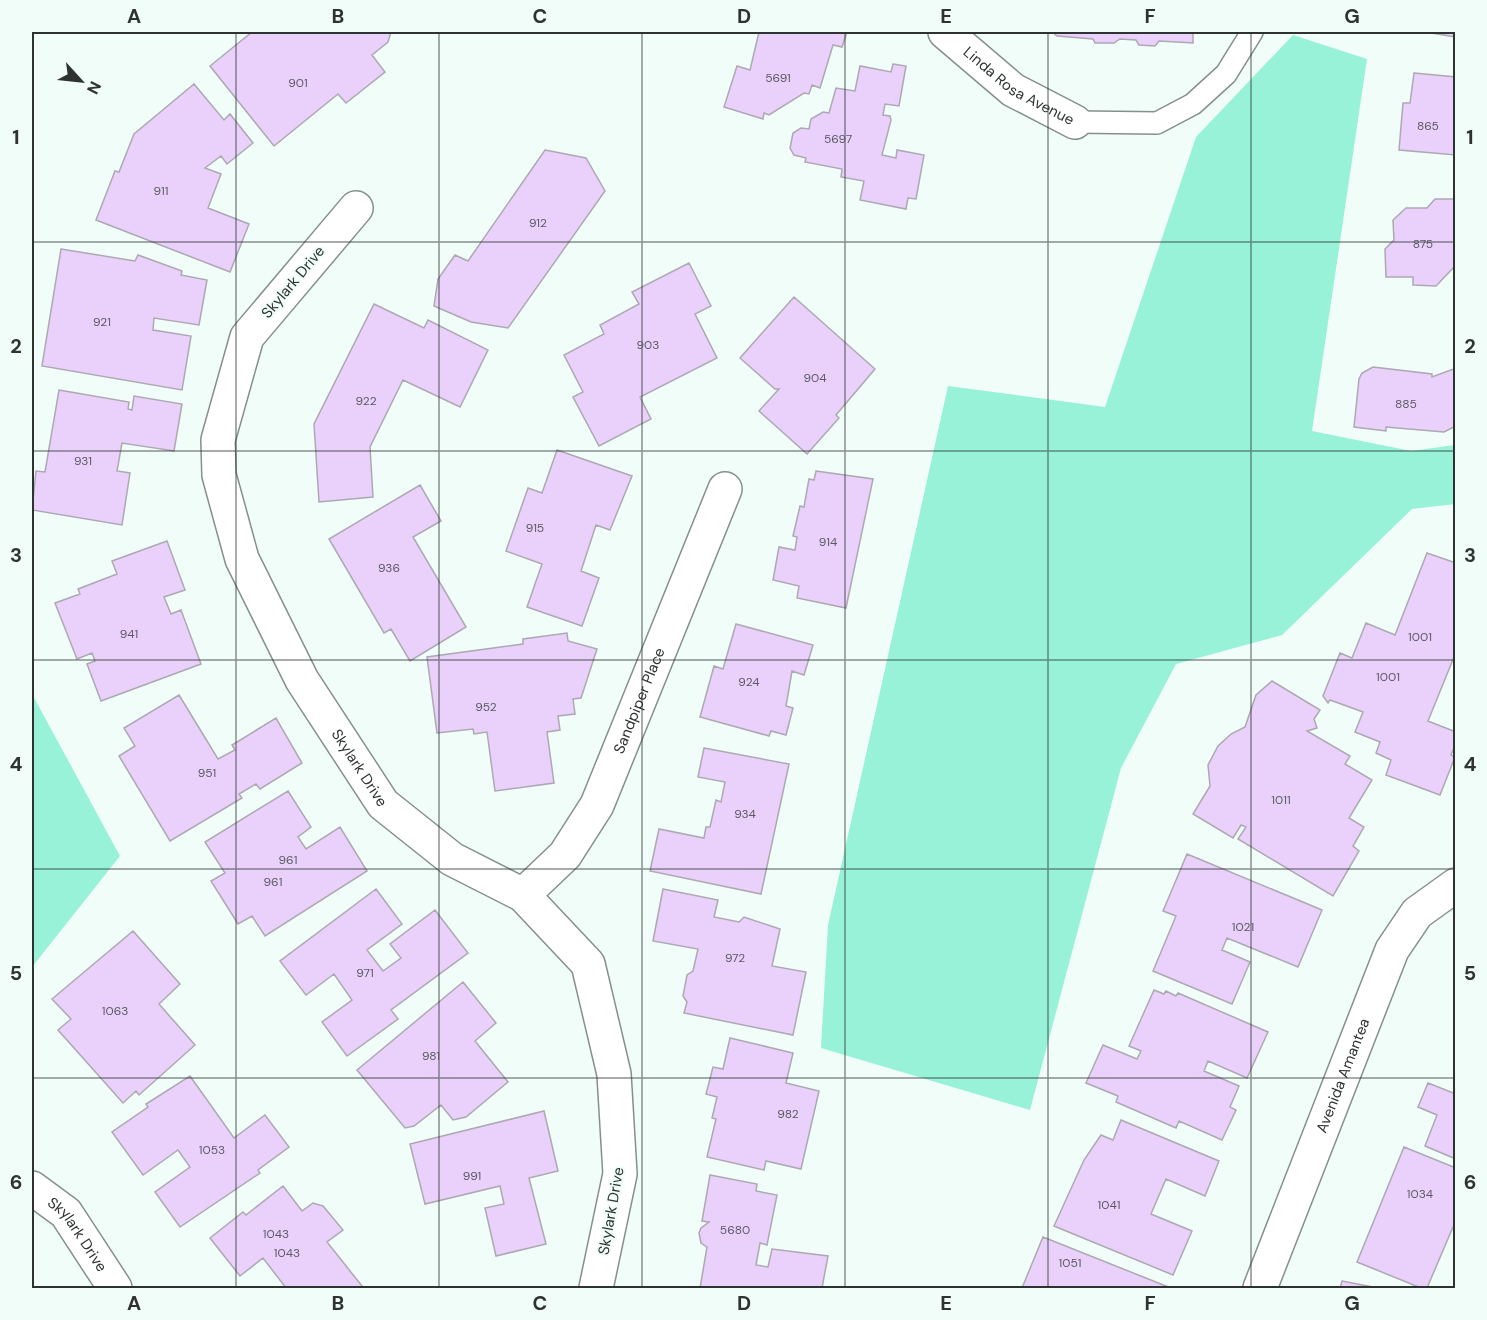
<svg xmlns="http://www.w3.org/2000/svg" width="1487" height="1320" font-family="'DM Sans',sans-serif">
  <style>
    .green { fill: #98f2d8 }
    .building { fill: #e9d1fb; stroke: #ada8b1; stroke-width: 1.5 }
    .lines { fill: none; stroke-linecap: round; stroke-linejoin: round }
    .lane-casing { stroke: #85908c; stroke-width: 24 }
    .street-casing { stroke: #85908c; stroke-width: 36 }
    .lane { stroke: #fff; stroke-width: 21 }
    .street { stroke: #fff; stroke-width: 33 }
    .grid { fill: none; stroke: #2e3331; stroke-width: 1.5; stroke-opacity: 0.55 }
    .labels { text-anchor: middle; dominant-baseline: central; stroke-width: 4.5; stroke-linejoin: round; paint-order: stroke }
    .number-label { font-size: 12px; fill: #5d5a64 }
    .street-label { font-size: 15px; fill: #2e3331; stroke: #f1fdf9 }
    .neatline { fill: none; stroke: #2e3331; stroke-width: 2 }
    .grid-label { font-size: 20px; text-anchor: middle; font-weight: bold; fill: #2e3331 }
  </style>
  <rect width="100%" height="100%" fill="#f1fdf9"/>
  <path class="green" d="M 1293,35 L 1367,59 L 1312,431 L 1411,451 L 1455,445 L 1455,504 L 1412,509 L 1282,635 L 1176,664 L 1121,768 L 1030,1110 L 821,1048 L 828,925 L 948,386 L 1105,407 L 1196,137 Z
    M 32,694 L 120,856 L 32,967 Z"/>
  <path class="building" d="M 252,32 L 391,32 L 388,42 L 372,55 L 385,72 L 346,103 L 338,94 L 274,146 L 210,66 Z
    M 759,32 L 847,32 L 842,47 L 833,45 L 820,88 L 812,85 L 809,94 L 804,93 L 769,115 L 764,113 L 763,119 L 724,107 L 737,66 L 750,70 Z
    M 1052,32 L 1193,32 L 1193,43 L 1159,41 L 1155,46 L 1139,45 L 1136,40 L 1120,39 L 1114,43 L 1095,43 L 1093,39 L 1057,36 Z
    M 1425,32 L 1456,32 L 1456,37 Z
    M 893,64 L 906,66 L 899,106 L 885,104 L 883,115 L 890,116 L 891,120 L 882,155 L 896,158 L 897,150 L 924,155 L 916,199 L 908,198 L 906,209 L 860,200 L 864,181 L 841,177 L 842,169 L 805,162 L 806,158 L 794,155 L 790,148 L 793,133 L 801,128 L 809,129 L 811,119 L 823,112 L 829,113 L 836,88 L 855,91 L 860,66 L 891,72 Z
    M 1414,73 L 1456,77 L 1456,155 L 1399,150 L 1403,103 L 1410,103 Z
    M 194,84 L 224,120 L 230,114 L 253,143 L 227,164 L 221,156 L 205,168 L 221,174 L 208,208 L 249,224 L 230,272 L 96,220 L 115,171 L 119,172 L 134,134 Z
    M 545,150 L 586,158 L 605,191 L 508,328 L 471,322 L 434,306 L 438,279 L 455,255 L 468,261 Z
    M 1435,199 L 1456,199 L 1456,265 L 1436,286 L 1413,285 L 1413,277 L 1386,277 L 1385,249 L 1394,240 L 1393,220 L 1406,208 L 1427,208 Z
    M 61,249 L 135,261 L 138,255 L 182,271 L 181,275 L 207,280 L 199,325 L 154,318 L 153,330 L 191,336 L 182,390 L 42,366 Z
    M 689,263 L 711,306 L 695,314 L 717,358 L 640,397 L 651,419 L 599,446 L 573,397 L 583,392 L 564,355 L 604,334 L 600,325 L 639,304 L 632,292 Z
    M 794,297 L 875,369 L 836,415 L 839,418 L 807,454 L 759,411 L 779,389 L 775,389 L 740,358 Z
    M 374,304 L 424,328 L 428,320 L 488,350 L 460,407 L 403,380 L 370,447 L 373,497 L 319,502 L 314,424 Z
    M 1373,367 L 1432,374 L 1432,377 L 1456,368 L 1456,426 L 1444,432 L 1386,427 L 1386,431 L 1354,427 L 1359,379 L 1362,373 Z
    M 59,390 L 129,402 L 128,409 L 132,410 L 134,396 L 182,404 L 174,451 L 122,443 L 117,471 L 130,473 L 122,525 L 32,510 L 36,471 L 45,472 Z
    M 557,450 L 632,476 L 610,530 L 596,525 L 581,571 L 599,578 L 582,626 L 527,607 L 542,564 L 506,551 L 528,488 L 542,493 Z
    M 816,471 L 873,479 L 846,608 L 797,598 L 799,586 L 773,580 L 779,547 L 795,550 L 797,537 L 793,536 L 800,506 L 804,507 L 809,479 L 814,480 Z
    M 420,485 L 441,521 L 413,537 L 466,627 L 410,661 L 391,629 L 384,633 L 329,539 Z
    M 167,541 L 185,590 L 164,597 L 171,614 L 181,610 L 201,664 L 101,701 L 87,664 L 95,661 L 92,653 L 77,659 L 55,603 L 80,594 L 78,589 L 117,574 L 112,561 Z
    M 1427,553 L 1456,563 L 1456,652 L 1428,721 L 1456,732 L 1456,743 L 1451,755 L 1455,757 L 1440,795 L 1386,775 L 1391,760 L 1376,753 L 1380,742 L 1355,732 L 1363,712 L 1330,700 L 1328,703 L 1323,696 L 1340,653 L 1352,658 L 1366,623 L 1395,635 Z
    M 736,624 L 813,645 L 804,675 L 792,671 L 786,706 L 793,708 L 786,735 L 771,731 L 769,736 L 700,717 L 714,666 L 723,669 Z
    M 567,633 L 568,641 L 597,649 L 581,698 L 573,699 L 575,714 L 558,716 L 560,730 L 547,732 L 554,783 L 495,791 L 487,732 L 474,734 L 473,729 L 437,733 L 427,657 L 523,644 L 523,639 Z
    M 1272,681 L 1320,710 L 1314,719 L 1317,728 L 1307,731 L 1350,756 L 1345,764 L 1372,780 L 1349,818 L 1364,827 L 1353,846 L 1359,851 L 1333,896 L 1238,839 L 1246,827 L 1241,825 L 1233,838 L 1193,814 L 1210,786 L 1208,765 L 1218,746 L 1231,734 L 1245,727 L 1256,695 Z
    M 179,695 L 218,759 L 235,750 L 232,745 L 276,718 L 302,763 L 260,789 L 256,784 L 239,794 L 242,798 L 170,841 L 119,756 L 135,746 L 124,728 Z
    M 704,748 L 789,764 L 761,894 L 650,871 L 659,829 L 704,838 L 706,827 L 710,827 L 716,800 L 721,802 L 725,782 L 698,777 Z
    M 288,791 L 311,827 L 298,837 L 306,849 L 340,827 L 367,871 L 265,936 L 252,916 L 238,924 L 211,881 L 225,873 L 205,842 Z
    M 1187,854 L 1322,910 L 1298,967 L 1227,938 L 1222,950 L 1250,962 L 1232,1004 L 1153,971 L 1176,916 L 1163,911 Z
    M 376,889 L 402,924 L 367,950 L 383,971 L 401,958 L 390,944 L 435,910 L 468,953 L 391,1010 L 398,1019 L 347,1056 L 322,1022 L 352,1000 L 334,974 L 306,995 L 280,961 Z
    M 663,889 L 718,900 L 714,917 L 739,922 L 744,917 L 780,929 L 772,966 L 806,972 L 793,1035 L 684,1013 L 687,1002 L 683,996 L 687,975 L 693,971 L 698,949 L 653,941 Z
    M 133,931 L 180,984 L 159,1004 L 195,1045 L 139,1095 L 136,1091 L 123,1103 L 58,1030 L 71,1019 L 52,999 Z
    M 463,982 L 496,1023 L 475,1041 L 508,1082 L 466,1117 L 453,1120 L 441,1105 L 414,1126 L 405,1128 L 357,1070 Z
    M 1154,990 L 1164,994 L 1166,991 L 1176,996 L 1178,993 L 1268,1032 L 1247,1078 L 1208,1061 L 1204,1071 L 1239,1086 L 1230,1107 L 1236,1110 L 1222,1140 L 1179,1121 L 1176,1128 L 1116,1102 L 1118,1096 L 1086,1083 L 1103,1045 L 1137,1059 L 1141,1051 L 1129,1046 Z
    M 730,1038 L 793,1053 L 786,1083 L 819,1091 L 801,1169 L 766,1161 L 764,1170 L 707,1157 L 716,1119 L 712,1118 L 717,1097 L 706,1094 L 713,1067 L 723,1069 Z
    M 190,1076 L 234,1138 L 265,1115 L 289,1147 L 258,1170 L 260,1173 L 180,1227 L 155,1192 L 190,1167 L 178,1150 L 143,1175 L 112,1132 L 148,1107 L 146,1104 Z
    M 1428,1083 L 1456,1094 L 1456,1159 L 1425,1146 L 1437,1115 L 1418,1107 Z
    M 544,1111 L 558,1171 L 529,1178 L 546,1244 L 496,1256 L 485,1208 L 504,1204 L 500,1186 L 425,1204 L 410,1144 Z
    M 1121,1120 L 1219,1161 L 1205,1196 L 1166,1179 L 1151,1214 L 1192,1231 L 1173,1275 L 1054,1226 L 1084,1160 L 1101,1135 L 1113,1140 Z
    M 1404,1147 L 1456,1168 L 1456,1220 L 1427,1288 L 1421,1288 L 1357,1262 Z
    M 710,1175 L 757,1184 L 756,1191 L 777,1195 L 767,1245 L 760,1243 L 756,1265 L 768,1267 L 772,1249 L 828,1256 L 822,1288 L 700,1288 L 707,1247 L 701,1243 L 699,1233 L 701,1228 L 709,1222 L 702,1221 Z
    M 283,1186 L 302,1211 L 313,1203 L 323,1206 L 343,1230 L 327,1242 L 362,1286 L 358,1288 L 286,1288 L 263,1258 L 240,1276 L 210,1238 L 243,1212 L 246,1215 Z
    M 1043,1237 L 1171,1288 L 1022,1288 Z
    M 1342,1281 L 1378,1288 L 1340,1288 Z"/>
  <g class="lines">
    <g class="lane-casing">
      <path id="lane" d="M 1075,122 L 1157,123 L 1193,104 L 1226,74 L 1252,32"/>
    </g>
    <g class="street-casing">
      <g id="street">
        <path id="s1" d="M 945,32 L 1013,90 L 1075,122"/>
        <path id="s2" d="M 356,208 L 247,337 L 218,440 L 219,475 L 242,559 L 302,680 L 383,804 L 452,859 L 523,895 L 588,964 L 614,1074 L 620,1174 L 596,1288"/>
        <path id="s3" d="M 523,895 L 565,855 L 597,805 L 725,489"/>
        <path id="s4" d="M 32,1188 L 66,1213 L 115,1288"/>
        <path id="s5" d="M 1260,1288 L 1392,950 L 1417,913 L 1456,885"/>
      </g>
    </g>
    <use href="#lane" class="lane"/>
    <use href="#street" class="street"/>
  </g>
  <path class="grid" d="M 236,32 L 236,1288M 439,32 L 439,1288M 642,32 L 642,1288M 845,32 L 845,1288M 1048,32 L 1048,1288M 1251,32 L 1251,1288M 32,242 L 1456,242M 32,451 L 1456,451M 32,660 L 1456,660M 32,869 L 1456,869M 32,1078 L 1456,1078"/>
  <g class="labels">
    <g class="number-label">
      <text x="778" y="78">5691</text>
      <text x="298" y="83">901</text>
      <text x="1428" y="126">865</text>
      <text x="838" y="139">5697</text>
      <text x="161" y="191">911</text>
      <text x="538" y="223">912</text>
      <text x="1423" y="244">875</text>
      <text x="102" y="322">921</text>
      <text x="648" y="345">903</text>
      <text x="815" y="378">904</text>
      <text x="366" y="401">922</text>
      <text x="1406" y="404">885</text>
      <text x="83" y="461">931</text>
      <text x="535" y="528">915</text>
      <text x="828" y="542">914</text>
      <text x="389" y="568">936</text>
      <text x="129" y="634">941</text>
      <text x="1420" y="637">1001</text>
      <text x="1388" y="677">1001</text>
      <text x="749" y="682">924</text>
      <text x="486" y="707">952</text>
      <text x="207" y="773">951</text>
      <text x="1281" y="800">1011</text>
      <text x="745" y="814">934</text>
      <text x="288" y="860">961</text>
      <text x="273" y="882">961</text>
      <text x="1243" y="927">1021</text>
      <text x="735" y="958">972</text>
      <text x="365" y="973">971</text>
      <text x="115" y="1011">1063</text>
      <text x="431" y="1056">981</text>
      <text x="788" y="1114">982</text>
      <text x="212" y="1150">1053</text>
      <text x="472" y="1176">991</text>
      <text x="1420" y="1194">1034</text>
      <text x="1109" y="1205">1041</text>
      <text x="735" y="1230">5680</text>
      <text x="276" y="1234">1043</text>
      <text x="287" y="1253">1043</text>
      <text x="1070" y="1263">1051</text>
    </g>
    <g class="street-label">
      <text stroke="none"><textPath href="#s1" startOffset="92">Linda Rosa Avenue</textPath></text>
      <text transform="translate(293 282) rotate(-50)">Skylark Drive</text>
      <text stroke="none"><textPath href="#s3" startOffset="230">Sandpiper Place</textPath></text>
      <text stroke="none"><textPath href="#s2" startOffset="638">Skylark Drive</textPath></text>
      <text stroke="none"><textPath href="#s5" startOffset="228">Avenida Amantea</textPath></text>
      <text transform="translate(611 1211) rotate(-80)">Skylark Drive</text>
      <text stroke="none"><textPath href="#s4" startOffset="66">Skylark Drive</textPath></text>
    </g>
  </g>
  <rect width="1487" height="1320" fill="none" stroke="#f1fdf9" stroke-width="66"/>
  <g transform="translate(81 81) rotate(117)" stroke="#f1fdf9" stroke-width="4.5" paint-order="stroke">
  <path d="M0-4.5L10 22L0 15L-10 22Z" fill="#2e3331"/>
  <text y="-9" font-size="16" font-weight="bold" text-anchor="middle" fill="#2e3331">N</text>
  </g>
  <rect x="33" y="33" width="1421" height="1254" class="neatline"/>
  <g class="grid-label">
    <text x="134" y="23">A</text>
    <text x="338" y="23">B</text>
    <text x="540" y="23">C</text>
    <text x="744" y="23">D</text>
    <text x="946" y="23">E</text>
    <text x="1150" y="23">F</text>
    <text x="1352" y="23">G</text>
    <text x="16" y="144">1</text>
    <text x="1470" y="144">1</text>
    <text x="16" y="353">2</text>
    <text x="1470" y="353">2</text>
    <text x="16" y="562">3</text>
    <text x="1470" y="562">3</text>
    <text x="16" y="771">4</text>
    <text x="1470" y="771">4</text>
    <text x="16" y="980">5</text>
    <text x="1470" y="980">5</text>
    <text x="16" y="1189">6</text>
    <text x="1470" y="1189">6</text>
    <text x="134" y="1310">A</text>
    <text x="338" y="1310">B</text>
    <text x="540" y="1310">C</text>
    <text x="744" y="1310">D</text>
    <text x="946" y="1310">E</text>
    <text x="1150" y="1310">F</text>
    <text x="1352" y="1310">G</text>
  </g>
</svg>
